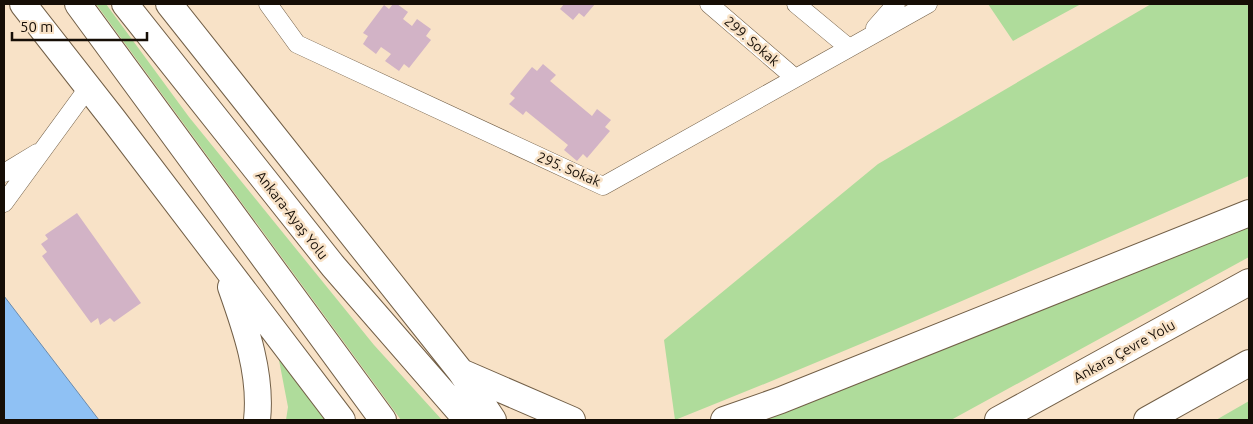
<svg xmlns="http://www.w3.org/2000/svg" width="1253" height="424" font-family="Ubuntu,sans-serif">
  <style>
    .green { fill: #afdc9b }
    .water { fill: #8fc1f4; stroke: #6b8bad }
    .building { fill: #d2b3c6 }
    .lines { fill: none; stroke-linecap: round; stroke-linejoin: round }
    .minor-casing { stroke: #725f47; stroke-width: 19 }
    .highway-casing { stroke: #725f47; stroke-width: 28 }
    .minor { stroke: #fff; stroke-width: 18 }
    .highway { stroke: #fff; stroke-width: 26 }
    .labels { text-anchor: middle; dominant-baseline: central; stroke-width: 5; stroke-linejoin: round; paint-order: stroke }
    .street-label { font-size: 14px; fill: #160e06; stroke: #f8e2c7 }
  </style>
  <rect width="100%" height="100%" fill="#f8e2c7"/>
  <path class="green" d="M 96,4 L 106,4 L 189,117 L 374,345 L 442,420 L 401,420 Z
    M 988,4 L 1081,4 L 1013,41 Z
    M 1151,4 L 1249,4 L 1249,176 C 1059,259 869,343 675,420 L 664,340 L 878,164 Z
    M 1249,219 L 1249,257 L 951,420 L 749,420 Z
    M 278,355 L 330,420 L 286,420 L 288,407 Z
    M 1249,401 L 1249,420 L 1216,420 Z"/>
  <path class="water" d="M 4,296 L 99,420 L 4,420 Z"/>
  <path class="building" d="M 393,4 L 397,4 L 408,12 L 403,19 L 412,26 L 417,19 L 431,29 L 426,36 L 431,40 L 409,68 L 404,64 L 399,71 L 385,61 L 391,54 L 381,47 L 376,54 L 363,44 L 368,36 L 363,33 L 384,5 L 389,9 Z
    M 564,4 L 595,4 L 584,17 L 579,13 L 573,20 L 560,9 Z
    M 543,64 L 556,75 L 550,81 L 592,116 L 597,109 L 611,120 L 605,127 L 610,131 L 587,158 L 583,154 L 577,161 L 564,150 L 568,145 L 526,111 L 523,115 L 509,104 L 515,98 L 510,94 L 532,67 L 537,71 Z
    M 77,213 L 141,303 L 114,322 L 110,318 L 100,325 L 98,318 L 91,323 L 42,256 L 47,252 L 41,244 L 48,239 L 45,235 Z"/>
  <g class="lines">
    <g class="minor-casing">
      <path id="minor" d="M 268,4 L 297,44 L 603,186 L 928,4
        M 709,4 L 795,78
        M 796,4 L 849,48
        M 875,28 L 896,4
        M 4,173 L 37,153
        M 4,203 L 88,88"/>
    </g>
    <g class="highway-casing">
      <path id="highway" d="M 23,4 L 113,119 L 342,420
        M 78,4 L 383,420
        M 125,4 L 333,266 L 467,420
        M 169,4 L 461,372 L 493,420
        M 231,287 C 246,329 262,375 257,420
        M 461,372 L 572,420
        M 724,420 L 781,400 L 1249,213
        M 998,420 L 1249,282
        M 1147,420 L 1249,363"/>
    </g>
    <use href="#minor" class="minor"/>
    <use href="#highway" class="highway"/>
  </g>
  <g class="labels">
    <g class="street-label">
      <text transform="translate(752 41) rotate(41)">299. Sokak</text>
      <text transform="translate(569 169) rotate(23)">295. Sokak</text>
      <text transform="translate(292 215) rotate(52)">Ankara-Ayaş Yolu</text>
      <text transform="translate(1124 351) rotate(-29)">Ankara Çevre Yolu</text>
    </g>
  </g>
  <rect width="1253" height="424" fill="none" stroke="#160e06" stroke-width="10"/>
  <path d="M12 32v8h135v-8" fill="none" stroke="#160e06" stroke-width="2.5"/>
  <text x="20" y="32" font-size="15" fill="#160e06" stroke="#f8e2c7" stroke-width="4" paint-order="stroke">50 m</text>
</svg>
